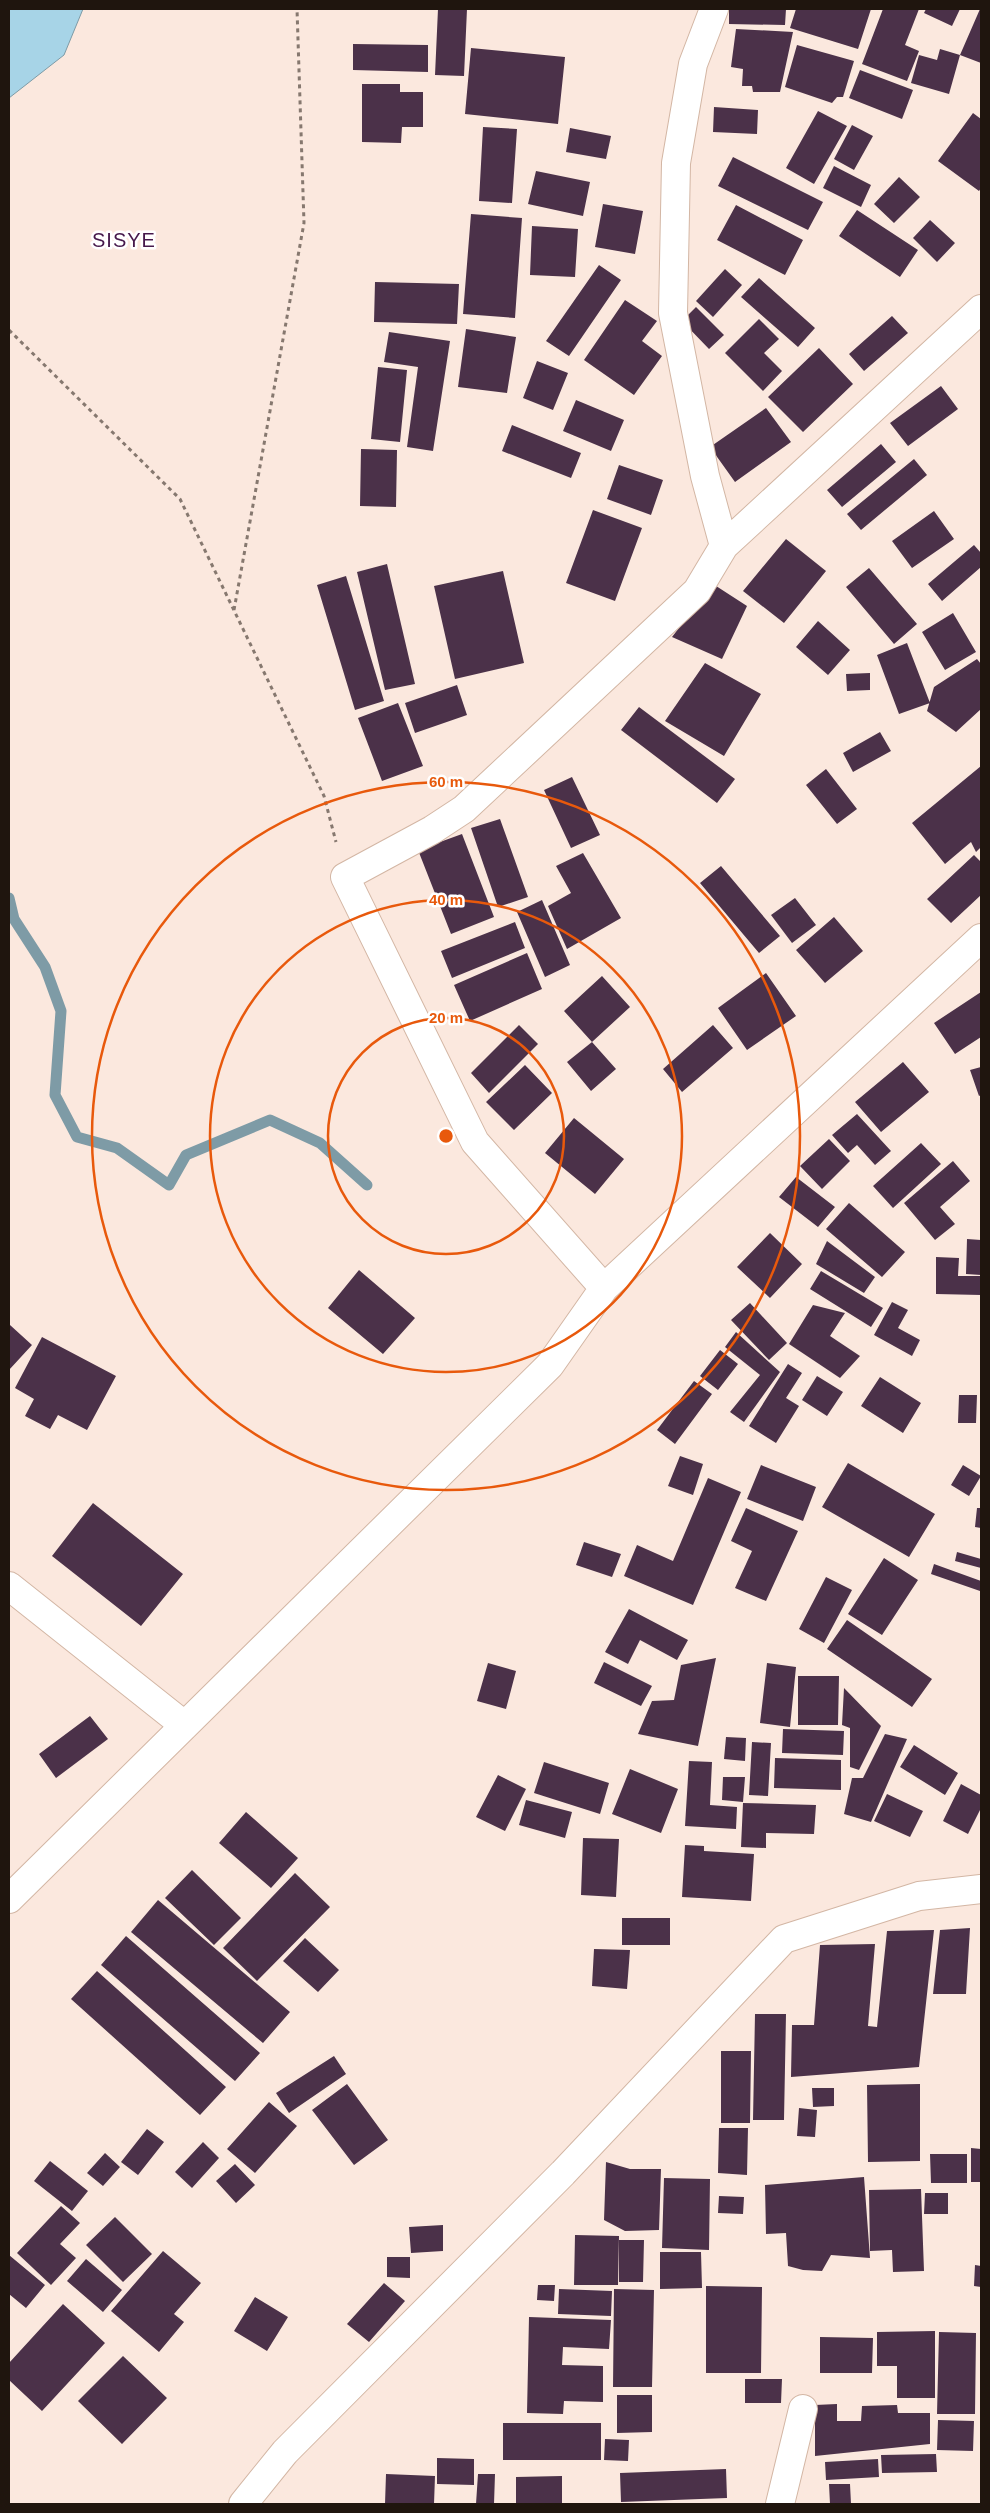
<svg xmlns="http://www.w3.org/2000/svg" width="990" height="2513" font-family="Helvetica,sans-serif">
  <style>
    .water { fill: #a7d4e7; stroke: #7e9ba6 }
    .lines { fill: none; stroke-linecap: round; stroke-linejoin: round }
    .stream { stroke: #7e9ba6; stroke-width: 11 }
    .building { fill: #4b3149 }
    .minor-casing { stroke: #d3b6a4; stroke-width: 30 }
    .path { stroke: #86786f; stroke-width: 3; stroke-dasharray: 4 4; stroke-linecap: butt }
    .minor { stroke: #fff; stroke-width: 28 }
    .ring { fill: none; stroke: #e8590c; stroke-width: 2.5 }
    .labels { text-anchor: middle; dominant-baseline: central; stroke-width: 5; stroke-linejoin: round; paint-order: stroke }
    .quarter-label { font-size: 20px; letter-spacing: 1px; fill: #46184b; stroke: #fff }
    .centre { fill: #e8590c; stroke: #fff; stroke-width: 2.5 }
    .ring-label { font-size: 15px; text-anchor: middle; font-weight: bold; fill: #e8590c; stroke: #fff; stroke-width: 5; stroke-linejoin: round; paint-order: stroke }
  </style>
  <rect width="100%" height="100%" fill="#fbe8de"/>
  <path class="water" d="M 9,9 L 83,9 L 64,55 L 9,98 Z"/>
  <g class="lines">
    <path class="stream" d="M 9,898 L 14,919 L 45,967 L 61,1011 L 55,1095 L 77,1137 L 117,1148 L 169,1185 L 186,1155 L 270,1120 L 320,1143 L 367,1185"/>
  </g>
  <path class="building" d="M 438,9 L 467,9 L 464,76 L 435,75 Z
    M 729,9 L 786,9 L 785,25 L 729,24 Z
    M 796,9 L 871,9 L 858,49 L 790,28 Z
    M 883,9 L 919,9 L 905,45 L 919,51 L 907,81 L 862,64 Z
    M 926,9 L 960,9 L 952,26 L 924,13 Z
    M 980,9 L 981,9 L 981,63 L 960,55 Z
    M 736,29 L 793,32 L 780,92 L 753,92 L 752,86 L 742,86 L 743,69 L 731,67 Z
    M 353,44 L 428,45 L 428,72 L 353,70 Z
    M 797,45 L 854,61 L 843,97 L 837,97 L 832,103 L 785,87 Z
    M 471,48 L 565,57 L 558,124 L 465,114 Z
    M 940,49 L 960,55 L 949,94 L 911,83 L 919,55 L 937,60 Z
    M 860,70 L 913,90 L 902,119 L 849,98 Z
    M 362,84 L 400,84 L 400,92 L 423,92 L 423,127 L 402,127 L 401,143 L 362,142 Z
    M 714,107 L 758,110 L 757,134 L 713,132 Z
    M 818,111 L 847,126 L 814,184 L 786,168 Z
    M 973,113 L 981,119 L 981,188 L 979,191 L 938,161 Z
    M 852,125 L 873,136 L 854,170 L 834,159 Z
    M 483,127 L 517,129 L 512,203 L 479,201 Z
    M 570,128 L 611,136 L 606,159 L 566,152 Z
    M 733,157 L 823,202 L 808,230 L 718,186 Z
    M 834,166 L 871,185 L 861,207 L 823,188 Z
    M 536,171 L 590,182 L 583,216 L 528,204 Z
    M 899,177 L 920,197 L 894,223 L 874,204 Z
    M 603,204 L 643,211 L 635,254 L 595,247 Z
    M 736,205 L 803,240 L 785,275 L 717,240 Z
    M 857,210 L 918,250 L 900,277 L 839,236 Z
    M 471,214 L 522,218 L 515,318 L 463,314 Z
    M 930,220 L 955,243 L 937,262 L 913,238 Z
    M 532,226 L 578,229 L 575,277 L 530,275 Z
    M 599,265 L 621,280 L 569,356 L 546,341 Z
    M 725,269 L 742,285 L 713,317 L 696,301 Z
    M 759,278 L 815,328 L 798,347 L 741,297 Z
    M 375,282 L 459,284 L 457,324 L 374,322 Z
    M 625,300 L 657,321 L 642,341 L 662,356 L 634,395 L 584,360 Z
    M 696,307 L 724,335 L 709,349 L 682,321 Z
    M 892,316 L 908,333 L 864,371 L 849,354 Z
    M 759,319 L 779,339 L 764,353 L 782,371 L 763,391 L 725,353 Z
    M 466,329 L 516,337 L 507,393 L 458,387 Z
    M 389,332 L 450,341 L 433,451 L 407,447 L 418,367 L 384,362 Z
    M 819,348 L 853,384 L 803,432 L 768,397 Z
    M 537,361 L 568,373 L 553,410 L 523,398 Z
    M 378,367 L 407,370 L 400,442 L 371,439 Z
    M 941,386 L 958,409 L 908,446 L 890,423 Z
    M 576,400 L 624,420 L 611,451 L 563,431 Z
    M 766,408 L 791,442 L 735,482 L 710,447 Z
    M 512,425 L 581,453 L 571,478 L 502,451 Z
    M 881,444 L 896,462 L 842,507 L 827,490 Z
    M 361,449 L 397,450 L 396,507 L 360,506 Z
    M 914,459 L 927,475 L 861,530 L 847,514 Z
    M 619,465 L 663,480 L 651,515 L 607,499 Z
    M 593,510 L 642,528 L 615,601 L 566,583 Z
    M 934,511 L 954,539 L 912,568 L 892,541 Z
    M 786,539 L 826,571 L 784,623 L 743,591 Z
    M 974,545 L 981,553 L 981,567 L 942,601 L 928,584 Z
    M 387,564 L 415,684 L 385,690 L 357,572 Z
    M 869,568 L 917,624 L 894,644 L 846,587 Z
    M 503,571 L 524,663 L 455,679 L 434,586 Z
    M 346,576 L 384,701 L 355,710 L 317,585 Z
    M 713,584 L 747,606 L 722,659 L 672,637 Z
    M 953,613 L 976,652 L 945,670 L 922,632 Z
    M 818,621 L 850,650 L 828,675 L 796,647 Z
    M 907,643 L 930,703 L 899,714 L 877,655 Z
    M 977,659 L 981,664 L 981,709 L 956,732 L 927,711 L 934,687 Z
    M 705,663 L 761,694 L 724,756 L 665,721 Z
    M 870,673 L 870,690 L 847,691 L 846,674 Z
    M 457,685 L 467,715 L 415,733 L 405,703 Z
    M 398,703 L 423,766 L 382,781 L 358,718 Z
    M 639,707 L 735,779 L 717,803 L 621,730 Z
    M 880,732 L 891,751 L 853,772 L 843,753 Z
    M 981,766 L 981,847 L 976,852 L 971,842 L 945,864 L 912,823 Z
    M 826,769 L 857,809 L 837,824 L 806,785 Z
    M 572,777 L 600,835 L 571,848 L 544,790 Z
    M 500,819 L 528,897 L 498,907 L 471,828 Z
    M 462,834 L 494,917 L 451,934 L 418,850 Z
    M 583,853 L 621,918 L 567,949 L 548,906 L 571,893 L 556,866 Z
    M 974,855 L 981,862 L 981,895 L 951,923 L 927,899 Z
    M 721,866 L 780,936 L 759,953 L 700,883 Z
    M 795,898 L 816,925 L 792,943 L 771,915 Z
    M 542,900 L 570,965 L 545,977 L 517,912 Z
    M 834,917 L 863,951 L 825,983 L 796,950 Z
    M 515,922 L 525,948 L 452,978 L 441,951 Z
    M 527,953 L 542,989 L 470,1021 L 454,985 Z
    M 766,973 L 796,1016 L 747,1050 L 718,1008 Z
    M 602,976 L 630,1007 L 592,1042 L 616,1069 L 591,1091 L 567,1062 L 592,1042 L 564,1011 Z
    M 981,992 L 981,1037 L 955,1054 L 934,1023 Z
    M 519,1025 L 538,1044 L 489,1093 L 471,1073 Z
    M 713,1025 L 733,1048 L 682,1092 L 663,1069 Z
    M 903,1062 L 929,1092 L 881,1132 L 855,1102 Z
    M 525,1065 L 552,1093 L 514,1130 L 486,1102 Z
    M 981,1067 L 981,1095 L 979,1096 L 970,1070 Z
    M 857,1114 L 891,1151 L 875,1165 L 857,1145 L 848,1153 L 832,1135 Z
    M 574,1118 L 624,1159 L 595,1194 L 545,1153 Z
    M 829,1139 L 850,1161 L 822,1189 L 800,1166 Z
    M 921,1143 L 941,1164 L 893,1208 L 873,1186 Z
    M 953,1161 L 970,1181 L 940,1207 L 955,1224 L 935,1240 L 904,1203 Z
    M 796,1177 L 835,1207 L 818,1227 L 779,1197 Z
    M 849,1203 L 905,1252 L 882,1277 L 826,1229 Z
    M 770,1233 L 802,1264 L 770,1298 L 737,1267 Z
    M 967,1239 L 981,1240 L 981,1275 L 966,1274 Z
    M 827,1241 L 875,1277 L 864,1293 L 816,1264 Z
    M 936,1257 L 959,1258 L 958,1276 L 981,1276 L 981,1295 L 936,1294 Z
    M 359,1270 L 415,1318 L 383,1354 L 328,1308 Z
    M 821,1271 L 883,1308 L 871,1327 L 810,1289 Z
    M 892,1302 L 908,1310 L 898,1328 L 920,1340 L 912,1356 L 874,1335 Z
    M 750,1303 L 787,1343 L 769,1360 L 731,1320 Z
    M 813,1305 L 845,1313 L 830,1336 L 860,1356 L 840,1378 L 789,1344 Z
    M 10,1325 L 32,1345 L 9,1370 L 9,1327 Z
    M 736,1332 L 780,1372 L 744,1422 L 730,1412 L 760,1375 L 725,1347 Z
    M 42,1337 L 116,1376 L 87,1430 L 58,1415 L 50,1429 L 25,1416 L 34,1399 L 15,1388 Z
    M 720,1350 L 738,1364 L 718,1390 L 700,1376 Z
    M 788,1364 L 802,1373 L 786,1398 L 799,1406 L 776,1443 L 749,1426 Z
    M 817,1376 L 843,1392 L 827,1416 L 802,1400 Z
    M 880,1377 L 921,1403 L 903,1433 L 861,1406 Z
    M 694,1381 L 712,1394 L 675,1444 L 657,1430 Z
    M 959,1395 L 977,1395 L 976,1423 L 958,1423 Z
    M 680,1456 L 703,1464 L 693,1495 L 668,1486 Z
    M 848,1463 L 935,1514 L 909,1557 L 822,1507 Z
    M 761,1465 L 816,1487 L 803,1521 L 747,1499 Z
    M 963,1465 L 981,1476 L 969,1496 L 951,1485 Z
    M 708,1478 L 741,1492 L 693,1605 L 624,1576 L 637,1545 L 673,1561 Z
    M 93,1503 L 183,1574 L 141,1626 L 52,1556 Z
    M 746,1508 L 798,1531 L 766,1601 L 735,1588 L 752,1551 L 731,1541 Z
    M 977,1508 L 981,1508 L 981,1528 L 975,1527 Z
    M 584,1542 L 621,1554 L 612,1577 L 576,1565 Z
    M 957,1552 L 981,1559 L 981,1568 L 955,1561 Z
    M 884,1558 L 918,1580 L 882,1635 L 848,1614 Z
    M 934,1564 L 981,1581 L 980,1591 L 931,1574 Z
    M 826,1577 L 852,1590 L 824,1643 L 799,1629 Z
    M 629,1609 L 688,1640 L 677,1660 L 640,1640 L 628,1664 L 605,1652 Z
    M 847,1620 L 932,1679 L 912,1707 L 827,1649 Z
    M 716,1658 L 698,1746 L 638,1734 L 652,1701 L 674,1700 L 681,1665 Z
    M 604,1662 L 652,1686 L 641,1706 L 594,1683 Z
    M 488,1663 L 516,1671 L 506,1709 L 477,1701 Z
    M 767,1663 L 796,1667 L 790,1727 L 760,1723 Z
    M 798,1676 L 839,1676 L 838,1725 L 798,1725 Z
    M 844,1688 L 881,1726 L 859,1770 L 850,1767 L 850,1728 L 842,1725 Z
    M 90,1716 L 108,1739 L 56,1778 L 39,1754 Z
    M 783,1729 L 844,1731 L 843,1755 L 782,1753 Z
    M 885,1734 L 907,1739 L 871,1822 L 844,1814 L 852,1778 L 863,1778 Z
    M 726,1737 L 746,1738 L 745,1761 L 724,1759 Z
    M 752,1742 L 771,1743 L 768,1796 L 749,1795 Z
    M 914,1745 L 958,1773 L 945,1795 L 900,1767 Z
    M 775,1758 L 841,1760 L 841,1790 L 774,1788 Z
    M 689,1761 L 712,1762 L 710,1805 L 737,1807 L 736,1829 L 685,1826 Z
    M 544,1762 L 609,1783 L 600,1814 L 534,1793 Z
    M 630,1769 L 678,1789 L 661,1833 L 612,1814 Z
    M 498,1775 L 526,1789 L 505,1831 L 476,1817 Z
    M 723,1777 L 745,1777 L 743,1802 L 722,1800 Z
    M 961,1784 L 981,1795 L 981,1808 L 968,1834 L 943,1821 Z
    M 887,1794 L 923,1811 L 910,1837 L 874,1821 Z
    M 526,1800 L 572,1812 L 565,1838 L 519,1825 Z
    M 743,1803 L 816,1805 L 814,1834 L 766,1833 L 766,1848 L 741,1847 Z
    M 246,1812 L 298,1858 L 271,1888 L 219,1843 Z
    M 583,1838 L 619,1839 L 616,1897 L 581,1895 Z
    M 685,1845 L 704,1846 L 704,1851 L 754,1854 L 751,1901 L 682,1897 Z
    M 192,1870 L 241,1918 L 214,1945 L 165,1898 Z
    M 295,1873 L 330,1907 L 257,1981 L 223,1948 Z
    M 158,1900 L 290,2012 L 263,2043 L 131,1932 Z
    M 622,1918 L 670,1918 L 670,1945 L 622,1945 Z
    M 970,1928 L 966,1994 L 933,1994 L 940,1930 Z
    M 934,1930 L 919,2067 L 791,2077 L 792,2025 L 814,2025 L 820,1945 L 875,1944 L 868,2026 L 877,2027 L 887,1931 Z
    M 126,1936 L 260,2053 L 235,2081 L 101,1965 Z
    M 305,1938 L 339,1970 L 318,1992 L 283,1961 Z
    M 594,1949 L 630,1950 L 627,1989 L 592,1986 Z
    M 97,1971 L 226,2087 L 200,2115 L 71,1999 Z
    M 755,2014 L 786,2014 L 784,2120 L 753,2120 Z
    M 721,2051 L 751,2051 L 750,2123 L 721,2123 Z
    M 334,2056 L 346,2074 L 289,2113 L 276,2093 Z
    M 347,2084 L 388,2140 L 354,2165 L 312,2110 Z
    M 920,2084 L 920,2161 L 868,2162 L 867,2085 Z
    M 812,2088 L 834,2088 L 834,2106 L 813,2107 Z
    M 269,2102 L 297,2126 L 255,2173 L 227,2149 Z
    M 799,2108 L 817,2110 L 815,2137 L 797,2136 Z
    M 719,2128 L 748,2128 L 747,2175 L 718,2173 Z
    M 147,2129 L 164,2142 L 138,2175 L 121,2162 Z
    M 203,2142 L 219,2158 L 192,2188 L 175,2172 Z
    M 971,2148 L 981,2149 L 981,2182 L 971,2182 Z
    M 105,2153 L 120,2167 L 103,2186 L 87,2173 Z
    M 930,2154 L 967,2154 L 967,2183 L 931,2183 Z
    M 50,2161 L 88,2191 L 72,2211 L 34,2181 Z
    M 606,2162 L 630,2169 L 661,2169 L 659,2230 L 625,2231 L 604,2220 Z
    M 235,2164 L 255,2185 L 236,2203 L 216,2181 Z
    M 864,2177 L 870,2258 L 831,2255 L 822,2271 L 803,2270 L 788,2266 L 786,2233 L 766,2234 L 765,2185 Z
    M 664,2178 L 710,2179 L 709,2250 L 662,2248 Z
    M 921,2189 L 924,2271 L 893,2272 L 892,2250 L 870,2251 L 869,2190 Z
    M 925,2193 L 948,2193 L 948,2214 L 924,2214 Z
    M 719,2196 L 744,2197 L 743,2214 L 718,2213 Z
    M 61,2206 L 80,2223 L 60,2244 L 76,2258 L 51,2285 L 17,2253 Z
    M 115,2217 L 152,2254 L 123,2282 L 86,2245 Z
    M 443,2225 L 443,2251 L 411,2253 L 409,2227 Z
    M 575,2235 L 619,2236 L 618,2285 L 574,2285 Z
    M 619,2240 L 644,2240 L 643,2282 L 619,2282 Z
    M 163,2251 L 201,2283 L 174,2314 L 184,2322 L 159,2352 L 111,2311 Z
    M 660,2252 L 701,2252 L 702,2288 L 660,2289 Z
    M 9,2255 L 45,2285 L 26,2308 L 9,2294 Z
    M 387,2257 L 410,2257 L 410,2278 L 387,2277 Z
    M 86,2259 L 122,2290 L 103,2312 L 67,2281 Z
    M 975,2265 L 981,2266 L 981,2287 L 974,2286 Z
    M 384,2283 L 405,2301 L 369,2342 L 347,2324 Z
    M 538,2285 L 555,2285 L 554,2301 L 537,2300 Z
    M 706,2286 L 762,2287 L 761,2373 L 706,2373 Z
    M 559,2289 L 612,2291 L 611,2316 L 558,2314 Z
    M 614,2289 L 654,2290 L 652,2387 L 613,2387 Z
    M 255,2297 L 288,2317 L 267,2351 L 234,2331 Z
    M 63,2304 L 105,2343 L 42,2411 L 9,2380 L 9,2363 Z
    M 529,2317 L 611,2320 L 609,2349 L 563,2347 L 562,2365 L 603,2366 L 603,2402 L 564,2401 L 563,2414 L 527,2413 Z
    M 935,2331 L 935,2398 L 897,2398 L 897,2366 L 877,2366 L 877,2332 Z
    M 939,2332 L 976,2333 L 975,2414 L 937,2414 Z
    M 820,2337 L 873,2338 L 872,2373 L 820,2373 Z
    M 123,2356 L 167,2398 L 122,2444 L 78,2401 Z
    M 745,2379 L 782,2379 L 781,2403 L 745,2403 Z
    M 617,2395 L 652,2395 L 652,2432 L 617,2433 Z
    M 837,2404 L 837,2421 L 861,2421 L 862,2406 L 897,2405 L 898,2413 L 930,2413 L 930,2444 L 815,2456 L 815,2405 Z
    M 938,2420 L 974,2421 L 973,2451 L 937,2450 Z
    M 503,2423 L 601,2423 L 601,2460 L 503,2460 Z
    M 605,2439 L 629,2440 L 628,2461 L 604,2460 Z
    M 936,2454 L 937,2472 L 882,2473 L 881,2455 Z
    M 437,2458 L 474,2459 L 474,2485 L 437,2484 Z
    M 878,2459 L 879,2477 L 826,2480 L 825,2462 Z
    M 726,2469 L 727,2498 L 621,2502 L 620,2473 Z
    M 386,2474 L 435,2476 L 434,2504 L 385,2504 Z
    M 478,2474 L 495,2474 L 494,2504 L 476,2504 Z
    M 562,2476 L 562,2504 L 516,2504 L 516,2477 Z
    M 829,2484 L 850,2484 L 851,2504 L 830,2504 Z"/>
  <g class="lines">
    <g class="minor-casing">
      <path id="minor" d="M 724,546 L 981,309
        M 604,1288 L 475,1142 L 345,877 L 432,830 L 464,809 L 697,591 L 724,546 L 705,476 L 673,313 L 676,163 L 693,64 L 714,9
        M 9,1586 L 184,1725
        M 9,1899 L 550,1365 L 604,1288 L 981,938
        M 243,2504 L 285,2452 L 563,2173 L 784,1939 L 919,1896 L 981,1889
        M 780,2504 L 803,2409"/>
    </g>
    <path class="path" d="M 9,330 L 180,499 L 324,796 L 336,842
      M 234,610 L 304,223 L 297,9"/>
    <use href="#minor" class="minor"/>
  </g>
  <g class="ring">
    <circle cx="446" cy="1136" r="118"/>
    <circle cx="446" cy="1136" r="236"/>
    <circle cx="446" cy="1136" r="354"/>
  </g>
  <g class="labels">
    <g class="quarter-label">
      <text x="124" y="240">SISYE</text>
    </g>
  </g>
  <circle cx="446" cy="1136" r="8" class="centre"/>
  <g class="ring-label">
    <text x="446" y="787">60 m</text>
    <text x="446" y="905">40 m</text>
    <text x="446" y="1023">20 m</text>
  </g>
  <rect width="990" height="2513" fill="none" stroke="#1f150e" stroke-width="20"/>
</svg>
